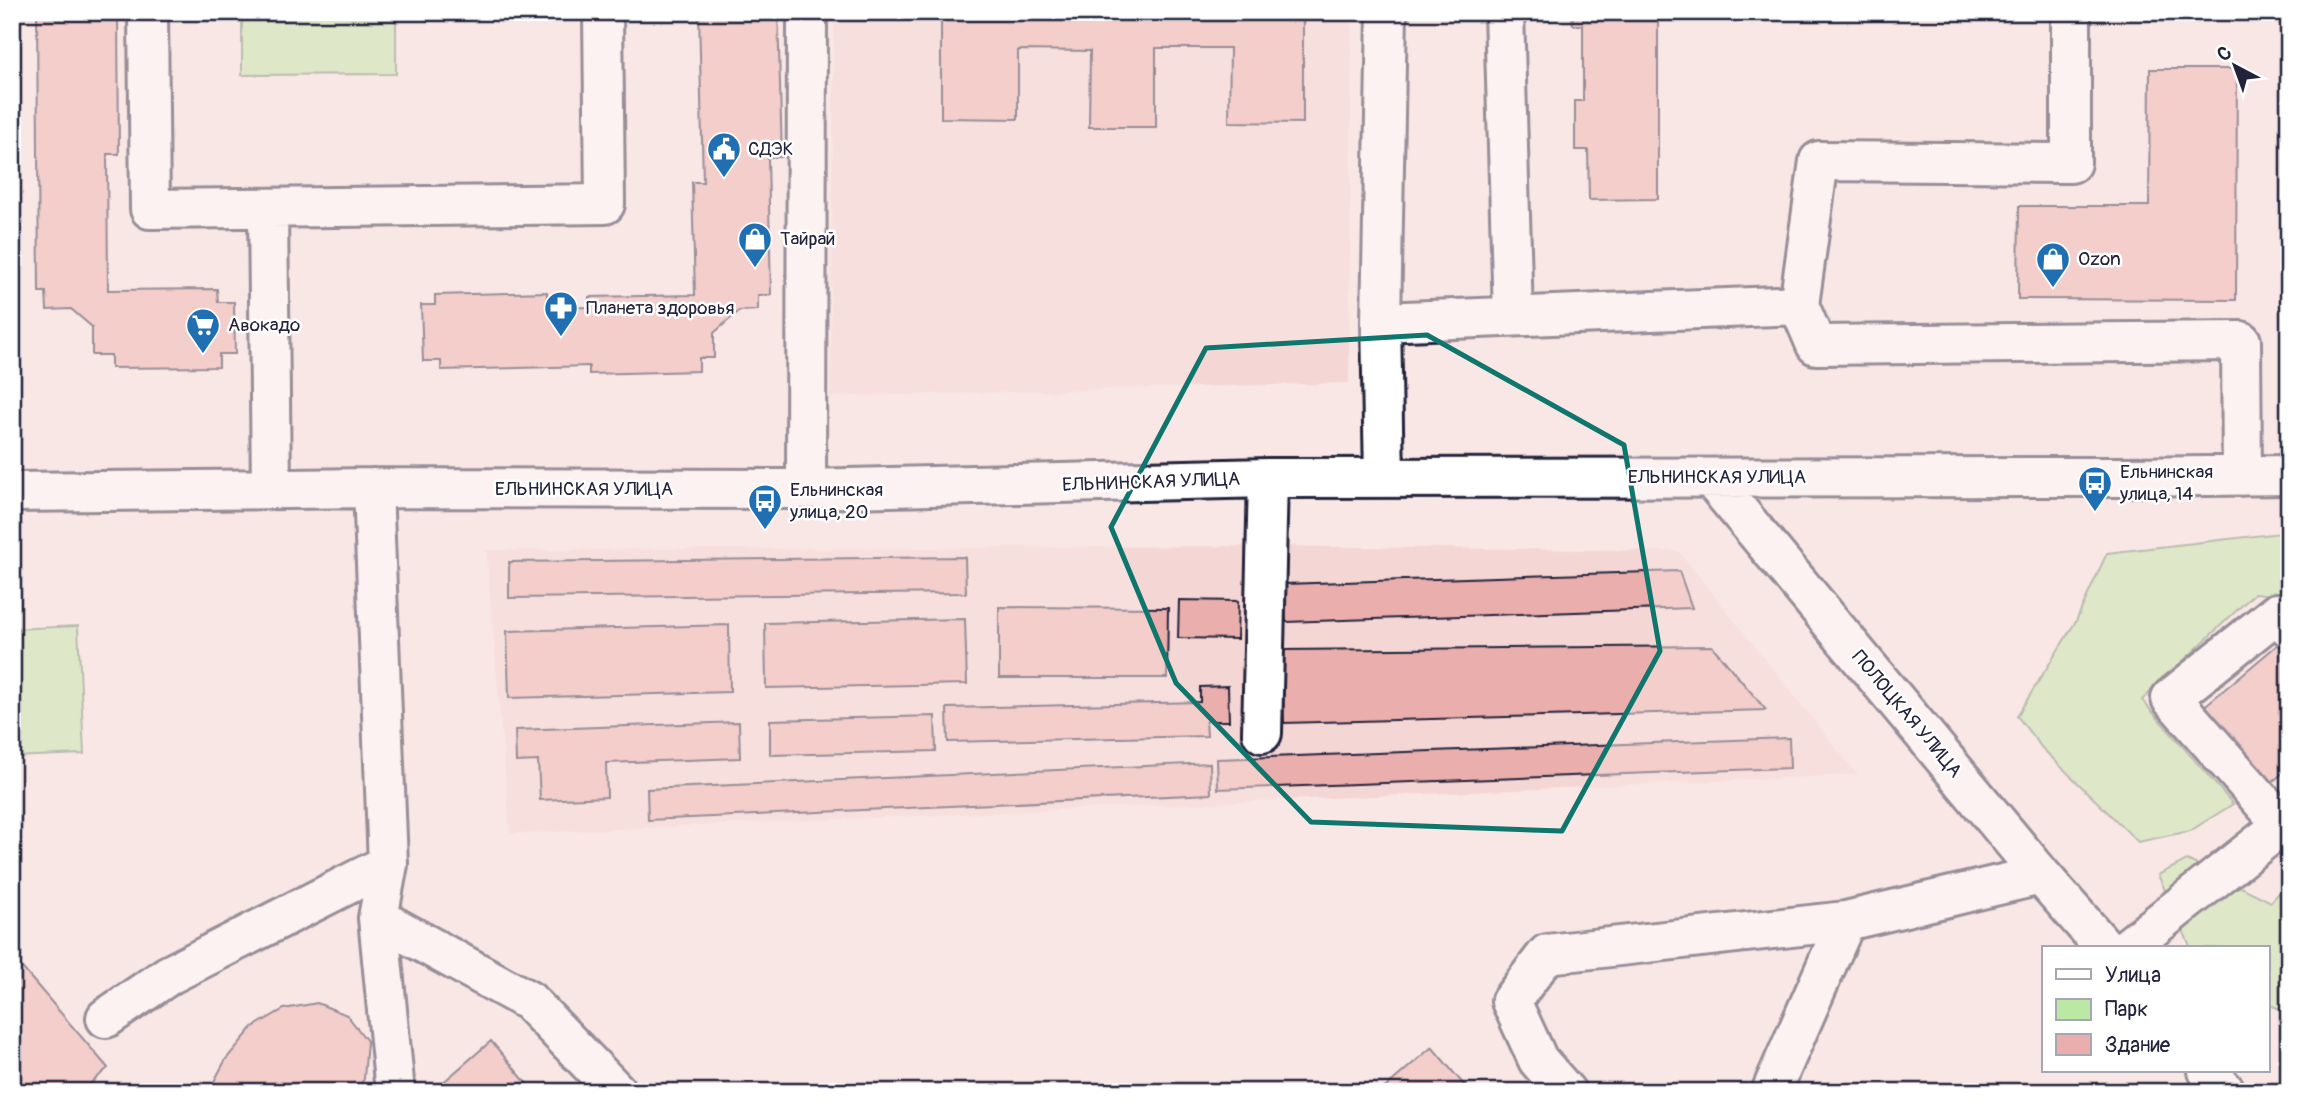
<svg xmlns="http://www.w3.org/2000/svg" width="2301" height="1104" font-family="Pangolin,sans-serif">
  <style>
    .built { fill: #f4d6d5 }
    .green { fill: #bce8a5; stroke: #6f8570; stroke-width: 2 }
    .building { fill: #eaafac; stroke: #22223b; stroke-width: 2 }
    .lines { fill: none; stroke-linecap: round; stroke-linejoin: round }
    .minor-casing { stroke: #22223b; stroke-width: 44 }
    .minor { stroke: #fff; stroke-width: 38 }
    .marked { fill: none; stroke: #0f766e; stroke-width: 5; stroke-linejoin: round }
    .labels { text-anchor: middle; dominant-baseline: central; stroke-width: 5; stroke-linejoin: round; paint-order: stroke }
    .poi-label { font-size: 19px; fill: #22223b; stroke: #fff; text-anchor: start }
    .street-label { font-size: 19px; fill: #22223b; stroke: #fff }
  </style>
  <rect width="100%" height="100%" fill="#f9e7e6"/>
  <filter id="ink" filterUnits="userSpaceOnUse"><feTurbulence type="fractalNoise" baseFrequency=".0143" numOctaves="2"/><feDisplacementMap in="SourceGraphic" scale="14" xChannelSelector="R" yChannelSelector="G"/><feConvolveMatrix kernelMatrix="1 2 1 2 8 2 1 2 1" color-interpolation-filters="sRGB"/></filter>
  <g filter="url(#ink)">
    <path class="built" d="M 834,12 L 1352,12 L 1349,383 L 830,397 Z
      M 1267,546 L 1679,551 L 1858,775 L 510,834 L 486,550 Z"/>
    <path class="green" d="M 242,12 L 396,12 L 396,74 L 242,75 Z
      M 2289,532 L 2289,597 L 2255,593 L 2142,700 L 2233,804 L 2190,831 L 2138,842 L 2042,748 L 2017,716 L 2076,621 L 2107,553 Z
      M 78,626 L 84,754 L 12,757 L 12,629 Z
      M 2187,860 L 2271,902 L 2289,881 L 2289,1013 L 2268,1004 L 2268,948 L 2191,948 L 2158,875 Z"/>
    <path class="building" d="M 37,12 L 118,12 L 119,154 L 107,154 L 108,290 L 217,289 L 218,302 L 234,302 L 235,354 L 219,354 L 219,367 L 111,368 L 111,355 L 92,355 L 92,327 L 71,309 L 47,310 L 46,292 L 39,292 Z
      M 699,12 L 778,12 L 782,157 L 768,157 L 771,295 L 758,295 L 758,310 L 739,311 L 714,333 L 714,358 L 699,358 L 699,371 L 589,374 L 589,366 L 441,370 L 441,361 L 423,361 L 421,305 L 435,305 L 435,295 L 547,292 L 547,308 L 589,307 L 589,297 L 695,295 L 692,182 L 703,182 Z
      M 941,12 L 1303,12 L 1303,123 L 1229,122 L 1230,48 L 1156,48 L 1156,127 L 1089,127 L 1090,51 L 1018,50 L 1018,119 L 941,118 Z
      M 1572,12 L 1658,12 L 1658,199 L 1589,200 L 1588,150 L 1575,150 L 1575,101 L 1583,101 L 1583,25 L 1573,25 Z
      M 2150,69 L 2237,69 L 2236,300 L 2018,299 L 2019,206 L 2149,206 Z
      M 965,557 L 966,593 L 509,598 L 509,562 Z
      M 1679,571 L 1692,608 L 1286,622 L 1284,584 Z
      M 1179,600 L 1238,601 L 1237,639 L 1178,638 Z
      M 999,607 L 1168,608 L 1167,678 L 999,678 Z
      M 965,619 L 967,684 L 766,688 L 765,623 Z
      M 729,625 L 730,692 L 509,698 L 507,631 Z
      M 2283,640 L 2289,646 L 2289,768 L 2266,787 L 2201,709 Z
      M 1712,646 L 1766,710 L 1284,723 L 1282,650 Z
      M 1228,686 L 1229,721 L 1206,721 L 1207,736 L 948,742 L 947,708 L 1200,702 L 1200,687 Z
      M 935,716 L 936,751 L 770,755 L 770,720 Z
      M 739,722 L 740,758 L 606,763 L 607,797 L 540,800 L 538,761 L 516,762 L 515,730 Z
      M 1789,738 L 1790,768 L 1218,789 L 1217,759 Z
      M 1210,763 L 1211,794 L 648,820 L 647,789 Z
      M 12,956 L 108,1068 L 81,1092 L 20,1092 L 12,1083 Z
      M 317,1003 L 347,1015 L 367,1041 L 364,1079 L 355,1092 L 211,1092 L 211,1087 L 226,1059 L 253,1027 L 284,1009 Z
      M 491,1041 L 534,1092 L 432,1092 Z
      M 1432,1047 L 1470,1092 L 1380,1092 Z"/>
    <g class="lines">
      <g class="minor-casing">
        <path id="minor" d="M 148,12 L 150,209 L 605,204 L 603,12
          M 1504,12 L 1513,316
          M 2071,12 L 2071,163 L 1819,161 L 1799,305 L 1816,345 L 2241,341 L 2242,476
          M 268,208 L 271,489
          M 1381,322 L 1799,305
          M 1384,478 L 1381,322 L 1387,12
          M 1711,478 L 2041,875 L 2105,948
          M 373,488 L 388,864 L 378,918 L 395,1092
          M 806,489 L 807,12
          M 12,492 L 373,488 L 806,489 L 1268,478 L 2124,477 L 2289,475
          M 1262,733 L 1268,478
          M 2283,825 L 2171,698 L 2277,613 L 2289,627
          M 378,918 L 529,1001 L 617,1092
          M 2127,948 L 2289,820
          M 106,1018 L 169,975 L 388,864
          M 2208,1071 L 2226,1092
          M 1566,1092 L 1538,1060 L 1511,1001 L 1547,954 L 1846,921 L 2041,875
          M 1771,1092 L 1846,921"/>
      </g>
      <use href="#minor" class="minor"/>
    </g>
  </g>
  <path d="M0 0H2301V1104H0ZM 1427,335 L 1624,445 L 1660,651 L 1562,831 L 1311,822 L 1176,683 L 1111,527 L 1206,348 Z" fill="#f9e7e6" fill-opacity=".55" fill-rule="evenodd"/>
  <path class="marked" d="M 1427,335 L 1624,445 L 1660,651 L 1562,831 L 1311,822 L 1176,683 L 1111,527 L 1206,348 Z"/>
  <defs>
    <g id="civic-pin" transform="scale(1.75)"><path d="M0 17L-7.5 6A9.5 9.5 0 1 1 7.5 6Z" fill="#1f6fb2" stroke="#fff"/><path d="M-.6-6.5H3V-4.5H.6V-3L4-1V1h2V6H-6V1h2V-1L-.6-3ZM-1.2 2.5V6h2.4V2.5Z" fill="#fff"/></g>
    <g id="shop-pin" transform="scale(1.75)"><path d="M0 17L-7.5 6A9.5 9.5 0 1 1 7.5 6Z" fill="#1f6fb2" stroke="#fff"/><path d="M-5-2.5h2.3a2.7 3.5 0 0 1 5.4 0H5L5.5 6h-11ZM-1.5-2.5h3a1.5 2.3 0 0 0-3 0Z" fill="#fff"/></g>
    <g id="pharmacy-pin" transform="scale(1.75)"><path d="M0 17L-7.5 6A9.5 9.5 0 1 1 7.5 6Z" fill="#1f6fb2" stroke="#fff"/><path d="M-2-6h4v4h4v4h-4v4h-4v-4h-4v-4h4Z" fill="#fff"/></g>
    <g id="supermarket-pin" transform="scale(1.75)"><path d="M0 17L-7.5 6A9.5 9.5 0 1 1 7.5 6Z" fill="#1f6fb2" stroke="#fff"/><path d="M-6-5.5h2.5l.6 2H6L4.5 2H-2.5L-4.4-4H-6ZM-1.5 3.2a1.3 1.3 0 1 0 .1 0ZM3 3.2a1.3 1.3 0 1 0 .1 0Z" fill="#fff"/></g>
    <g id="bus-pin" transform="scale(1.75)"><path d="M0 17L-7.5 6A9.5 9.5 0 1 1 7.5 6Z" fill="#1f6fb2" stroke="#fff"/><path d="M-5-6H5V4H4V6H2V4H-2V6H-4V4H-5ZM-3.5-4V0h7V-4ZM-3.5 1.2v1.5H-2V1.2ZM2 1.2v1.5H3.5V1.2Z" fill="#fff"/></g>
  </defs>
  <g fill-rule="evenodd">
    <use href="#civic-pin" x="724" y="149"/>
    <use href="#shop-pin" x="755" y="239"/>
    <use href="#shop-pin" x="2053" y="259"/>
    <use href="#pharmacy-pin" x="561" y="308"/>
    <use href="#supermarket-pin" x="203" y="325"/>
    <use href="#bus-pin" x="2095" y="483"/>
    <use href="#bus-pin" x="765" y="501"/>
  </g>
  <g class="labels">
    <g class="poi-label">
      <text x="748" y="149">СДЭК</text>
      <text x="780" y="239">Тайрай</text>
      <text x="2078" y="259">Ozon</text>
      <text x="586" y="308">Планета здоровья</text>
      <text x="228" y="325">Авокадо</text>
      <text x="2120" y="472">Ельнинская<tspan x="2120" dy="22">улица, 14</tspan></text>
      <text x="790" y="490">Ельнинская<tspan x="790" dy="22">улица, 20</tspan></text>
    </g>
    <g class="street-label">
      <text x="1717" y="477">ЕЛЬНИНСКАЯ УЛИЦА</text>
      <text transform="translate(1151 482) rotate(-2)">ЕЛЬНИНСКАЯ УЛИЦА</text>
      <text x="584" y="489">ЕЛЬНИНСКАЯ УЛИЦА</text>
      <text transform="translate(1907 714) rotate(50)">ПОЛОЦКАЯ УЛИЦА</text>
    </g>
  </g>
  <rect width="2301" height="1104" fill="none" stroke="#fff" stroke-width="42"/>
  <rect x="21" y="21" width="2259" height="1062" fill="none" stroke="#22223b" stroke-width="2.5" filter="url(#ink)"/>
  <rect x="2042" y="946" width="228" height="126" fill="#ffffff" stroke="#a7a7b1" stroke-width="2"/>
  <rect x="2056" y="969" width="35" height="10" fill="#ffffff" stroke="#a7a7b1" stroke-width="2"/>
  <text x="2105" y="982" font-size="21" fill="#22223b">Улица</text>
  <rect x="2056" y="999" width="35" height="21" fill="#bce8a5" stroke="#a7a7b1" stroke-width="2"/>
  <text x="2105" y="1016" font-size="21" fill="#22223b">Парк</text>
  <rect x="2056" y="1034" width="35" height="21" fill="#eaafac" stroke="#a7a7b1" stroke-width="2"/>
  <text x="2105" y="1052" font-size="21" fill="#22223b">Здание</text>
  <g transform="translate(2235 66) rotate(319)" stroke="#ffffff" stroke-width="5" paint-order="stroke">
  <path d="M0-5L12 26L0 18L-12 26Z" fill="#22223b"/>
  <text y="-10" font-size="19" font-weight="bold" text-anchor="middle" fill="#22223b">С</text>
  </g>
</svg>
